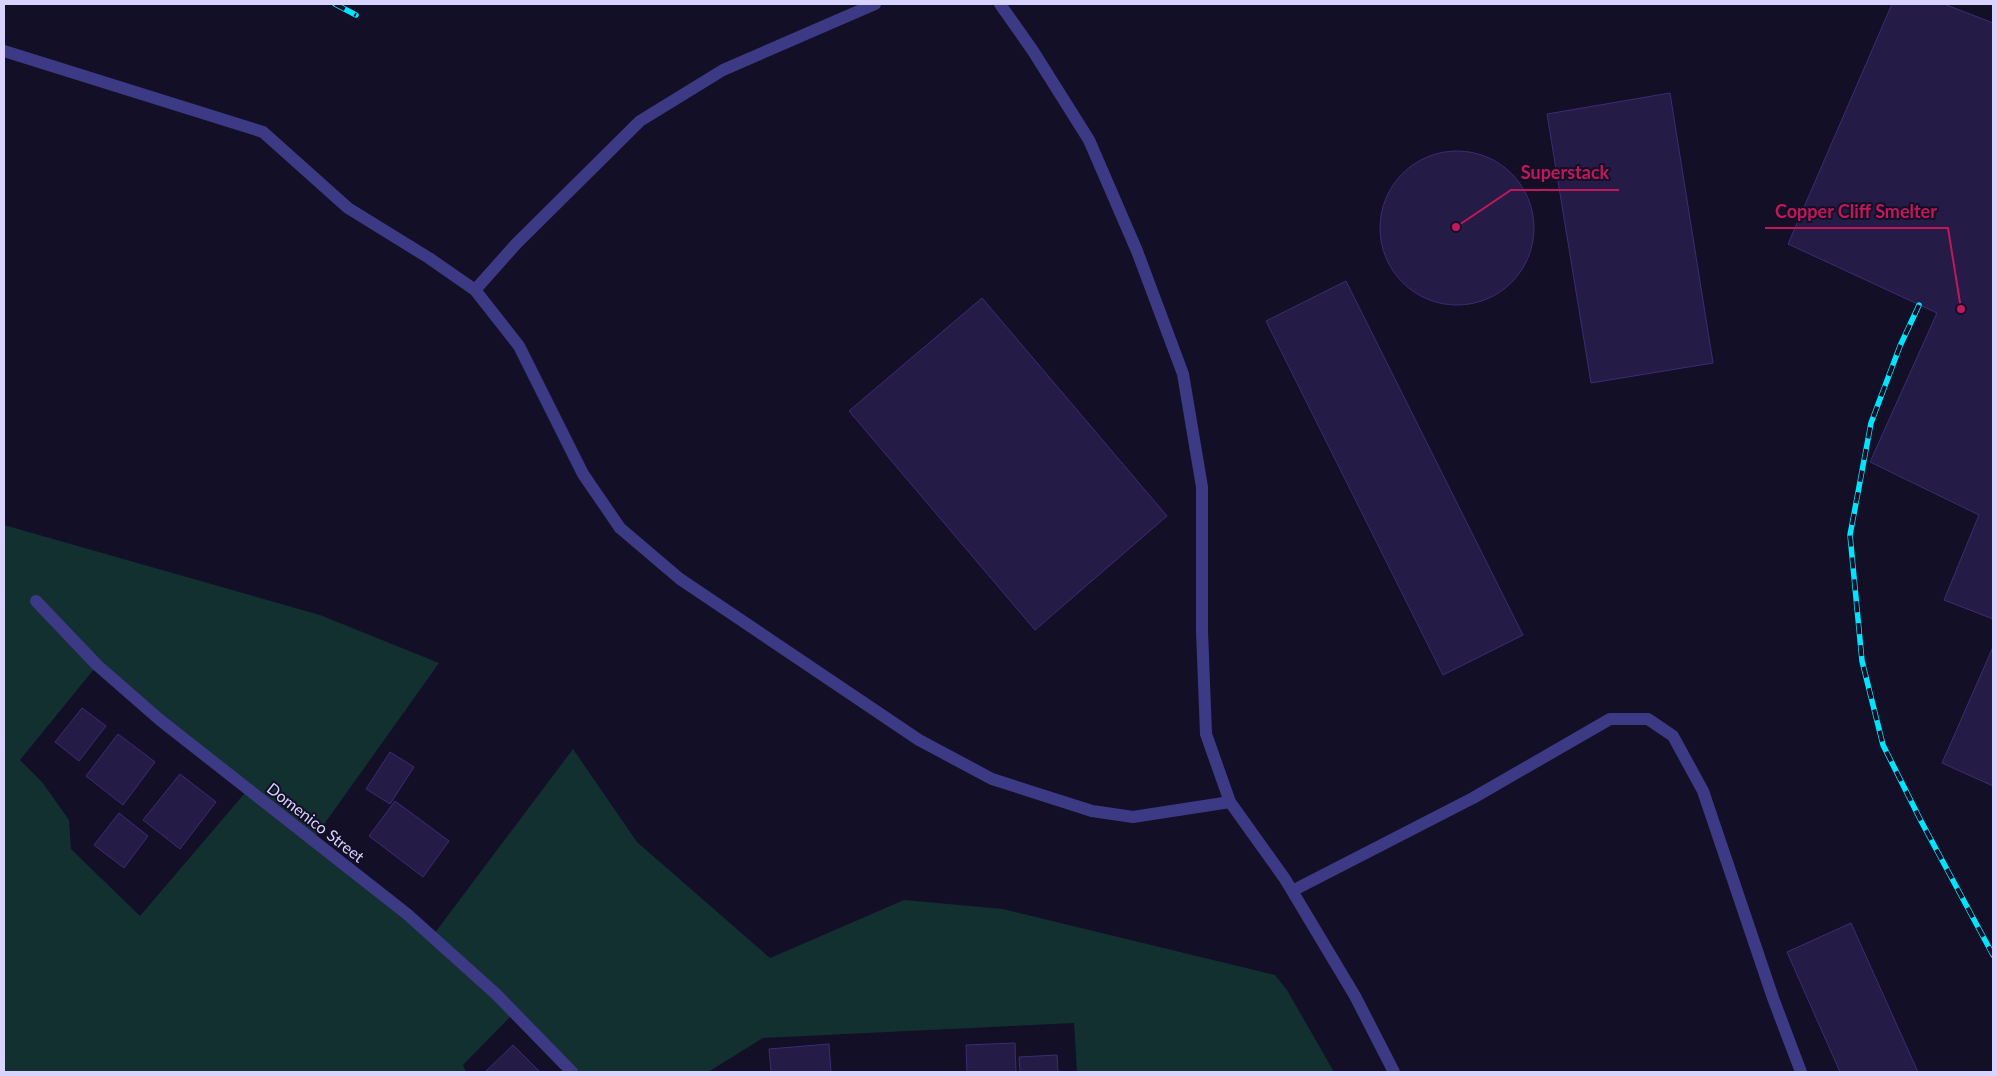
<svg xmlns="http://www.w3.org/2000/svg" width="1997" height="1076" font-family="Lato,sans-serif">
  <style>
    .green { fill: #12302f; fill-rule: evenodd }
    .building { fill: #241b47; stroke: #3b2d73 }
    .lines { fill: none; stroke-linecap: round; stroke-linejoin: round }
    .minor { stroke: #3d3a85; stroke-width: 12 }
    .rail-casing { stroke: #00e5ff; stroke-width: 5.5 }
    .rail { stroke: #130f26; stroke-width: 4; stroke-dasharray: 11; stroke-linecap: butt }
    .labels { text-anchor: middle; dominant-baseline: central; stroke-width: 4; stroke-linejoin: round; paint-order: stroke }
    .street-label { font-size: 16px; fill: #d9d4ff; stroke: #130f26 }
    .leader { fill: none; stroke: #c2185b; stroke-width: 2 }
    .callout-dot { fill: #c2185b; stroke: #130f26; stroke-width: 2 }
    .callout-label { font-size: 18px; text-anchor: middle; font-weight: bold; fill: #c2185b; stroke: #130f26; stroke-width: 4; stroke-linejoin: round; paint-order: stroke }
  </style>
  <rect width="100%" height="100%" fill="#130f26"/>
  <path class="green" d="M 4,525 L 320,615 L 439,663 L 315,837 L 434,934 L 573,749 L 637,842 L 770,958 L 904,900 L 1003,909 L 1275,975 L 1287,990 L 1334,1072 L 1077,1072 L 1074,1023 L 763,1038 L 708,1072 L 576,1072 L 516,1011 L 463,1065 L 466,1072 L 4,1072 ZM 99,663 L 250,787 L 140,916 L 71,849 L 69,820 L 42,782 L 20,760 Z"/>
  <path class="building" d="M 1892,4 L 1944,4 L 1993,23 L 1993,619 L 1944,600 L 1979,515 L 1870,462 L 1937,313 L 1788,244 Z
    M 1670,93 L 1713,363 L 1591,383 L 1547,114 Z
    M1380 228a77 77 0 1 1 154 0a77 77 0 1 1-154 0Z
    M 1346,281 L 1523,635 L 1443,675 L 1266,321 Z
    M 982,298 L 1167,516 L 1035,630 L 849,411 Z
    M 1993,647 L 1993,786 L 1942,763 Z
    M 82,708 L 106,726 L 79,761 L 55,742 Z
    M 118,734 L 155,762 L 123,805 L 86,776 Z
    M 390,752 L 414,767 L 390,804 L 366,789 Z
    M 180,774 L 216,802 L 180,849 L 143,820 Z
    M 395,801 L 449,841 L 423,877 L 369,836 Z
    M 119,813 L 148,836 L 124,868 L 94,845 Z
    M 1851,923 L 1918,1072 L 1840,1072 L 1787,952 Z
    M 1015,1043 L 1016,1072 L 967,1072 L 966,1045 Z
    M 829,1044 L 831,1072 L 771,1072 L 769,1049 Z
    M 513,1045 L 540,1072 L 485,1072 Z
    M 1057,1055 L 1058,1072 L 1020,1072 L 1019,1057 Z"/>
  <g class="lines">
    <path class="minor" d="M 1000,4 L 1033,51 L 1089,140 L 1137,251 L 1183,374 L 1202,487 L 1202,631 L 1206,734 L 1230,802 L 1285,879 L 1355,996 L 1394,1072
      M 4,51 L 263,132 L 348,208 L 429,258 L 475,290 L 519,346 L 583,474 L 620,528 L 680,579 L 919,740 L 992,779 L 1092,811 L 1133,817 L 1230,802
      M 475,290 L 516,244 L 640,121 L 723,70 L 875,4
      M 36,601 L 97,665 L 160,720 L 407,914 L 496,994 L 572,1072
      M 1292,891 L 1473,798 L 1610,719 L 1648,719 L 1673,736 L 1703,791 L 1773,998 L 1801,1072"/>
    <g class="rail-casing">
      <path id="rail" d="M 335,4 L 356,15
        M 1919,305 L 1900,346 L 1871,423 L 1850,535 L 1862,661 L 1883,745 L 1921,821 L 1993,955"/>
    </g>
    <use href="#rail" class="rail"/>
  </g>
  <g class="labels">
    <g class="street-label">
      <text transform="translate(316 822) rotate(38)">Domenico Street</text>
    </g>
  </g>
  <path class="leader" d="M1456 227L1511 190H1619M1961 309L1948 228H1765"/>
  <g class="callout-dot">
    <circle cx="1456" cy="227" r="5"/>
    <circle cx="1961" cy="309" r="5"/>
  </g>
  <g class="callout-label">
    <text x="1565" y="179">Superstack</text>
    <text x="1856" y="218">Copper Cliff Smelter</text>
  </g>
  <rect width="1997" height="1076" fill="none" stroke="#d9d4ff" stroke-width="10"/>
</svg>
